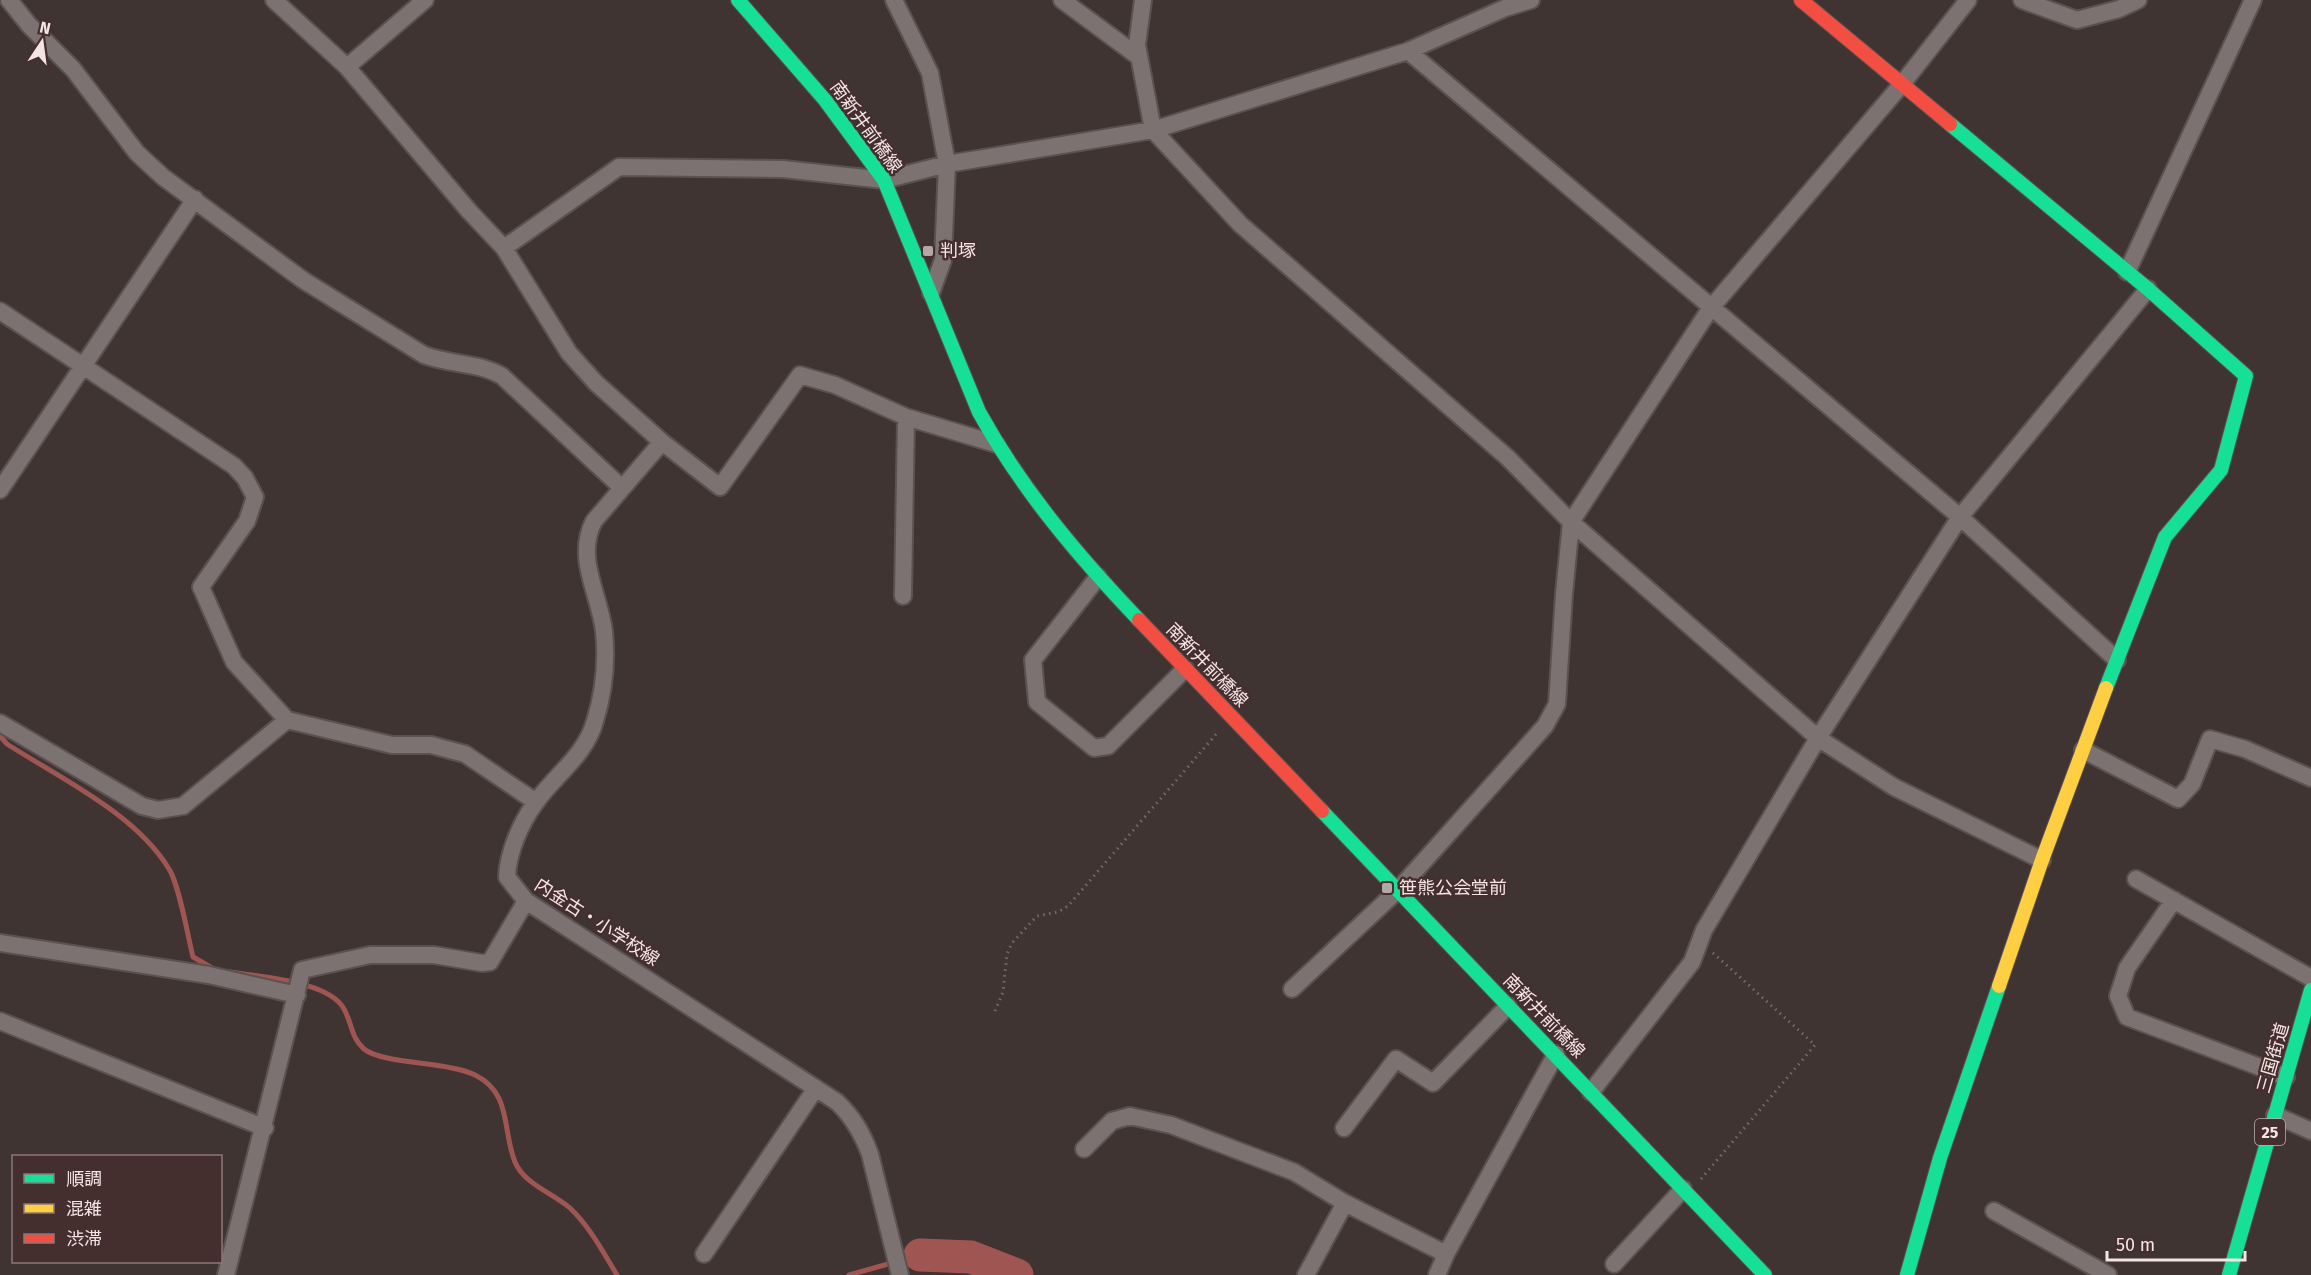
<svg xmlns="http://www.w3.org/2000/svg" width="2311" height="1275" font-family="'Fira Sans','Noto Sans JP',sans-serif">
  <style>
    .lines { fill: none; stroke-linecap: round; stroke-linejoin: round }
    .stream { stroke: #9f5653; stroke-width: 5 }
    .river { stroke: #9f5653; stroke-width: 33 }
    .street-casing { stroke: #5c5151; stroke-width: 20 }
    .fast-casing { stroke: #5c5151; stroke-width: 16 }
    .slow-casing { stroke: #5c5151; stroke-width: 16 }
    .jam-casing { stroke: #5c5151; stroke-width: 16 }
    .path { stroke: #746b6a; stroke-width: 3; stroke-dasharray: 1.5 4.5; stroke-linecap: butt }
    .street { stroke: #7c7271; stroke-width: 16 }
    .fast { stroke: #16e098; stroke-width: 14 }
    .slow { stroke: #ffcf43; stroke-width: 14 }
    .jam { stroke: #f24e42; stroke-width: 14 }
    .poi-dot { fill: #b4a7a6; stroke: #452f2e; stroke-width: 2 }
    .labels { text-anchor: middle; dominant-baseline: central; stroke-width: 5; stroke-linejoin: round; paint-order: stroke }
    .shield { fill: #452f2e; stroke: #bfaead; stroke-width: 1.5 }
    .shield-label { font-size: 16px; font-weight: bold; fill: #f3e5e4 }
    .street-label { font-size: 18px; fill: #f3e5e4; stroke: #452f2e }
    .poi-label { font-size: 18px; fill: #f3e5e4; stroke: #452f2e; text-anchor: start }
  </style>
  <rect width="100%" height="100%" fill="#403433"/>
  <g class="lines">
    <path class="stream" d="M 0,736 L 7,744 C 60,778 136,814 169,869 C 179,884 188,937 193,957 L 212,968
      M 230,972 C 260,977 329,981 344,1009 C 352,1023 351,1038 364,1049 C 382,1064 450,1062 475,1075 C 512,1093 502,1130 515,1162 C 524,1184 553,1193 570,1208 C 590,1227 603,1252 617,1275
      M 849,1275 L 920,1255"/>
    <path class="river" d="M 920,1255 L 971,1257 L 1017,1275"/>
    <g class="street-casing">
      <path id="street" d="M 9,0 L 29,25 L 73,69 L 137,153 L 163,177 L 303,280 L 424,355 C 451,365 478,362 502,376 L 621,487
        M 274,0 L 347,67 L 469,211 L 504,248 L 569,353 L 596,383 L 662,442 L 720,487 L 800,375 L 835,385 L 906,417 L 996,444
        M 894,0 L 930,73 L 947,164 L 943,260 L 931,293
        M 1062,0 L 1139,57
        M 1143,0 L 1137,45 L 1153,130 L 1240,224 L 1508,458 L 1571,522 L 1818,738 L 1894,787 L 2042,860
        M 2022,0 L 2077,20 L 2119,9 L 2138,0
        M 1408,51 L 1960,517 L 2117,660
        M 347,67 L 425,0
        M 504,248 L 619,167 L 783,169 L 884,180 L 947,164 L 1153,130 L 1408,51 L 1505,8 L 1531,0
        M 2127,272 L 2253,0
        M 0,311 L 234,466 L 245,478 L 255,497 L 247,521 L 201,587 L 234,662 L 287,720
        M 662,442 L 594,521 C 575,557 599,593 604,631 C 607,661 604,692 595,721 C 585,756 556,774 536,802 C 521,822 508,852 507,877 L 526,901 L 837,1102 C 853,1117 862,1133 870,1154 L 900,1275
        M 0,490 L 195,199
        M 1098,577 L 1033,660 L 1037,702 L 1094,748 L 1108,746 L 1185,669
        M 903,596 L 906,417
        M 0,723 L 142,806 L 158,810 L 183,806 L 287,720 L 392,745 L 431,745 L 465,754 L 536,802
        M 2083,750 L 2178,799 L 2192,784 L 2210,739 L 2245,749 L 2311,778
        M 2136,879 L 2311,978
        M 2174,900 L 2127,968 L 2118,996 L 2127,1017 L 2286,1077
        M 0,943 L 209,975 L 297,995
        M 1292,989 L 1398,890 L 1545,726 L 1557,704 L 1564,594 L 1571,522 L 1710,309 L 1902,84 L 1968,0
        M 0,1021 L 265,1128
        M 1591,1092 L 1692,962 L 1704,930 L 1818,738 L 1960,517 L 2148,289
        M 2275,1115 L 2311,1131
        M 1344,1128 L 1396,1059 L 1433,1083 L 1508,1006
        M 1084,1149 L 1112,1121 L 1130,1116 L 1171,1125 L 1294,1172 L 1345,1203 L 1446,1254
        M 1994,1211 L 2108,1275
        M 704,1254 L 816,1088
        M 1614,1264 L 1683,1189
        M 226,1275 L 302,970 L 370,955 L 434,955 L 482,963 L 490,962 L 526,901
        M 1306,1275 L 1345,1203
        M 1437,1275 L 1446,1254 L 1556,1054"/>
    </g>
    <g class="fast-casing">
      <path id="fast" d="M 738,0 L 825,100 L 884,180 L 979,412 C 1022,490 1078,556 1139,620
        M 1950,124 L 2148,289 L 2246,376 L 2221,470 L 2165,537 L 2106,688
        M 1322,811 L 1765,1275
        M 1907,1275 L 1940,1158 L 1999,986
        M 2229,1275 L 2311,990"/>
    </g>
    <g class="slow-casing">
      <path id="slow" d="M 1999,986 L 2042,860 L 2106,688"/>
    </g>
    <g class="jam-casing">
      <path id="jam" d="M 1801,0 L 1950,124
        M 1139,620 L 1322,811"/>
    </g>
    <path class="path" d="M 995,1011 L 1003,992 L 1007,954 L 1012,943 L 1037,916 L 1058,912 L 1068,906 L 1218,732
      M 1701,1179 L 1815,1045 L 1712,952"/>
    <use href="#street" class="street"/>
    <use href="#fast" class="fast"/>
    <use href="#slow" class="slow"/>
    <use href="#jam" class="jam"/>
  </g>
  <g class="poi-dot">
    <rect x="922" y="245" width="12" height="12" rx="3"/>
    <rect x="1381" y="882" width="12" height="12" rx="3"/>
  </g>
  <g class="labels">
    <rect class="shield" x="2255" y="1119" width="30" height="26" rx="4.5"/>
    <g class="shield-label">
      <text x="2270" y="1132">25</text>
    </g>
    <g class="street-label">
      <text transform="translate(866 127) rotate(54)">南新井前橋線</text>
      <text transform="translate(1207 665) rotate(46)">南新井前橋線</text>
      <text transform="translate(597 922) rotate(33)">内金古・小学校線</text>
      <text transform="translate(1544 1016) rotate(46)">南新井前橋線</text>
      <text transform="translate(2273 1058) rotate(-74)">三国街道</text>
    </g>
    <g class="poi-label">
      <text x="940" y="251">判塚</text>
      <text x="1399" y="888">笹熊公会堂前</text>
    </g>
  </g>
  <rect x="12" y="1155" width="210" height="108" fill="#452f2e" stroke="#8b7877" stroke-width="1.5"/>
  <rect x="24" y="1174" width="30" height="9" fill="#16e098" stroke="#8b7877" stroke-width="1.5"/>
  <text x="66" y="1185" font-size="18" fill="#f3e5e4">順調</text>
  <rect x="24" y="1204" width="30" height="9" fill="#ffcf43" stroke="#8b7877" stroke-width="1.5"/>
  <text x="66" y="1215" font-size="18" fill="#f3e5e4">混雑</text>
  <rect x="24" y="1234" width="30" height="9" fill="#f24e42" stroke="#8b7877" stroke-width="1.5"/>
  <text x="66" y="1245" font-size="18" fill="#f3e5e4">渋滞</text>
  <g transform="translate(42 42) rotate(13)" stroke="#452f2e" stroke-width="4.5" paint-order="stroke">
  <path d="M0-4.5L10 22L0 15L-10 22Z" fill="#f3e5e4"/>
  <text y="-9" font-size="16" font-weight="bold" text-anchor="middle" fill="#f3e5e4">N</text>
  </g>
  <path d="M2107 1251v9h138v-9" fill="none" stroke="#f3e5e4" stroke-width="3"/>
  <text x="2116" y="1251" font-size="18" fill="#f3e5e4" stroke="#452f2e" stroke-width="4.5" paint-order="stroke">50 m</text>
</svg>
